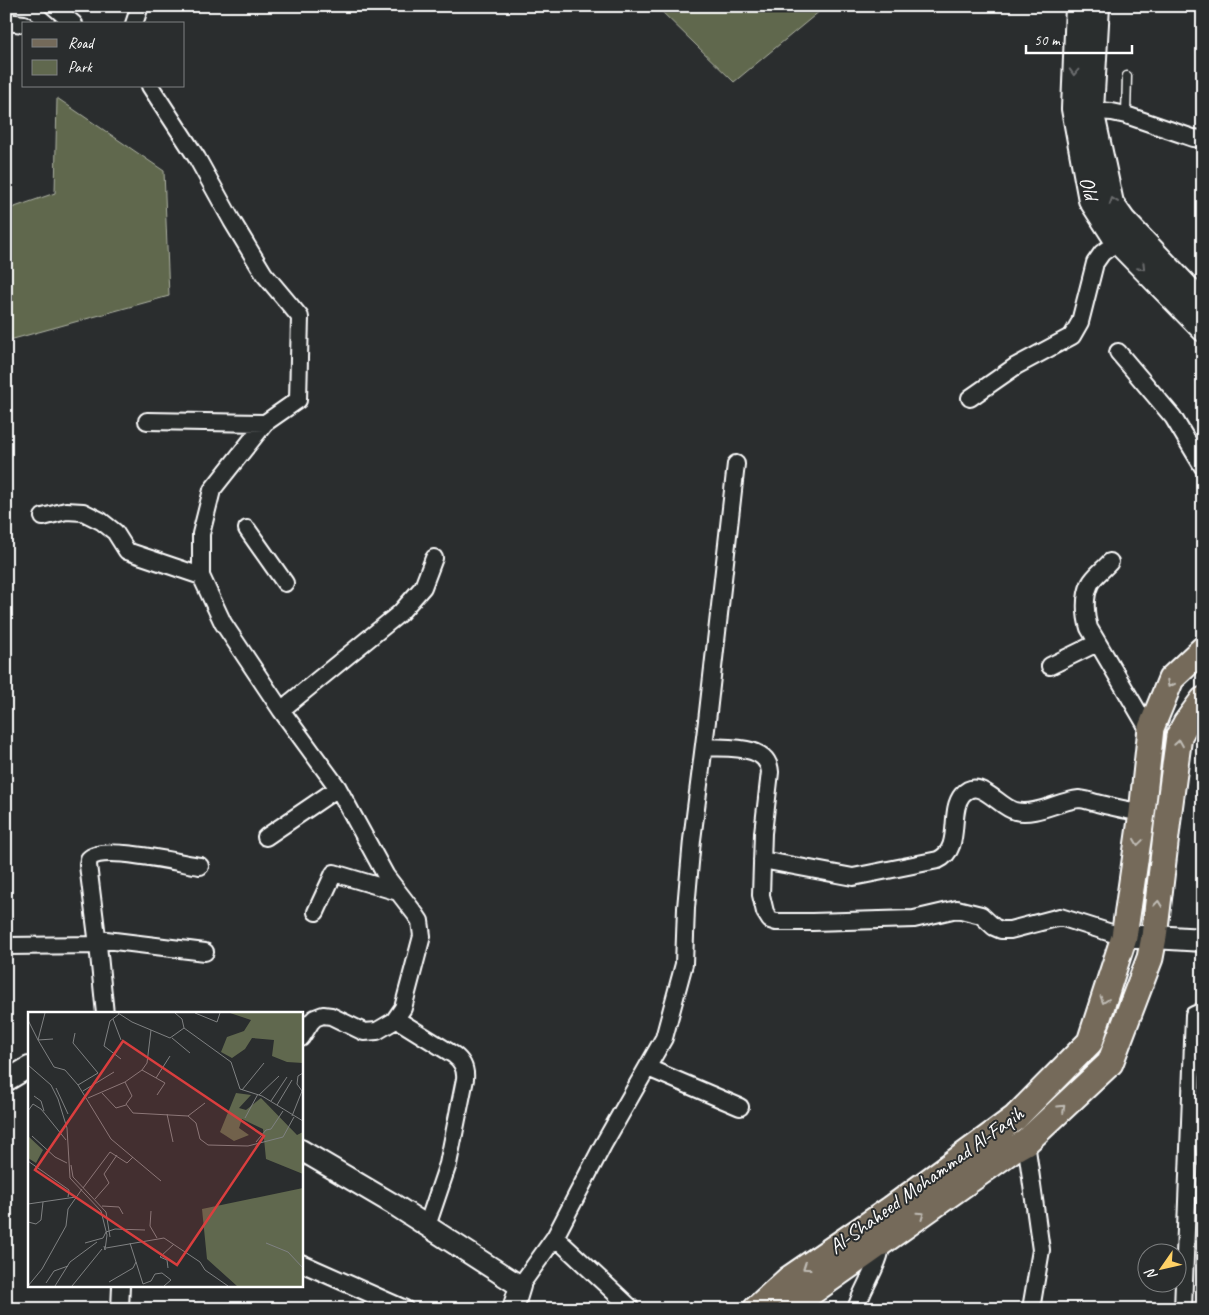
<svg xmlns="http://www.w3.org/2000/svg" width="1209" height="1315" font-family="Caveat,sans-serif">
  <style>
    .green { fill: #60684e; stroke: #b0b4a6 }
    .lines { fill: none; stroke-linecap: round; stroke-linejoin: round }
    .service-casing { stroke: #fff; stroke-width: 11 }
    .minor-casing { stroke: #fff; stroke-width: 20 }
    .tertiary-casing { stroke: #fff; stroke-width: 24 }
    .secondary-casing { stroke: #fff; stroke-width: 26 }
    .primary-casing { stroke: #fff; stroke-width: 29 }
    .service { stroke: #2a2d2e; stroke-width: 8 }
    .minor { stroke: #2a2d2e; stroke-width: 16 }
    .tertiary { stroke: #2a2d2e; stroke-width: 20 }
    .secondary { stroke: #2a2d2e; stroke-width: 22 }
    .primary { stroke: #746a5a; stroke-width: 25 }
    .oneway { stroke: #6a6c6d }
    .oneway2 { stroke: #c0bcb5 }
    .labels { text-anchor: middle; dominant-baseline: central; stroke-width: 4; stroke-linejoin: round; paint-order: stroke }
    .street-label { font-size: 21px; fill: #fff; stroke: #2a2d2e }
    .inset-road { fill: none; stroke: #7f8182; stroke-width: 1 }
    .view { fill: #da3e3e; fill-opacity: 0.15; stroke: #da3e3e; stroke-width: 2.5 }
    .inset-edge { fill: none; stroke: #fff; stroke-width: 2.5 }
  </style>
  <rect width="100%" height="100%" fill="#2a2d2e"/>
  <filter id="ink" filterUnits="userSpaceOnUse"><feTurbulence type="fractalNoise" baseFrequency=".02" numOctaves="2"/><feDisplacementMap in="SourceGraphic" scale="10" xChannelSelector="R" yChannelSelector="G"/><feConvolveMatrix kernelMatrix="1 2 1 2 8 2 1 2 1" color-interpolation-filters="sRGB"/></filter>
  <g filter="url(#ink)">
    <path class="green" d="M 656,6 L 826,6 L 734,82 Z
      M 57,98 L 164,171 L 169,296 L 6,341 L 6,210 L 55,193 Z"/>
    <g class="lines">
      <g class="service-casing">
        <path id="service" d="M 1126,115 L 1127,76"/>
      </g>
      <g class="minor-casing">
        <path id="minor" d="M 53,6 L 74,24
          M 6,22 L 24,24
          M 134,24 L 140,6
          M 150,86 L 197,158 L 232,221 L 264,274 L 300,317 L 298,400 L 265,423 L 212,490 L 201,534 L 201,576 L 223,623 L 281,710 L 338,788 L 386,876 L 416,915 L 420,921 L 422,936 L 403,1008 L 394,1021 L 377,1031 L 364,1032 L 331,1016 L 323,1015 L 315,1018 L 311,1022 L 301,1038
          M 1082,110 L 1112,112 L 1126,115 L 1193,138 L 1203,139
          M 1118,352 L 1173,417 L 1203,467
          M 970,398 L 1016,366 L 1072,336 L 1080,322 L 1095,263 L 1102,253 L 1117,242
          M 147,421 L 265,423
          M 43,517 L 66,511 L 83,512 L 101,521 L 115,532 L 127,551 L 201,576
          M 247,529 L 285,583
          M 1110,562 C 1104,569 1094,576 1090,584 C 1084,597 1085,615 1089,628 L 1150,732
          M 1050,666 L 1097,643
          M 281,710 L 400,613 L 423,587 L 434,558
          M 704,747 C 726,749 768,743 770,772 L 763,833 L 761,895 L 765,912 L 770,920 L 776,922 L 812,922 L 914,919 L 957,909 L 981,915 L 994,927 L 1001,930 L 1010,930 L 1060,917 L 1124,937
          M 266,837 L 338,788
          M 762,860 L 853,877 L 938,860 C 963,849 948,812 962,795 C 979,775 998,807 1015,811 C 1036,816 1058,801 1079,799 C 1084,799 1092,802 1097,803 C 1112,807 1127,810 1142,813
          M 316,912 L 334,873 L 398,892
          M 98,939 L 205,952
          M 6,946 L 98,945
          M 105,1014 L 98,945 L 88,865 L 89,859 C 102,844 179,863 200,866
          M 396,1019 L 454,1055 C 462,1061 466,1069 465,1079 L 448,1164 L 427,1226
          M 648,1068 L 740,1107
          M 1026,1142 L 1041,1250 L 1031,1309
          M 555,1237 L 630,1307
          M 301,1263 L 405,1309
          M 520,1286 L 555,1237 L 603,1145 L 664,1038 L 684,964 L 686,908 L 692,840 L 707,721 L 736,464
          M 120,1309 L 121,1286
          M 856,1309 C 861,1290 883,1259 881,1242
          M 1183,1309 L 1194,1015 L 1203,1011"/>
      </g>
      <g class="tertiary-casing">
        <path id="tertiary" d="M 6,1081 L 29,1067
          M 301,1150 L 393,1204 L 520,1286 L 513,1309"/>
      </g>
      <g class="secondary-casing">
        <path id="secondary" d="M 1077,6 L 1073,109 L 1090,200 L 1117,242 L 1203,330
          M 1098,6 L 1092,110 L 1112,203 L 1124,220 L 1203,303
          M 1124,937 L 1154,937 L 1203,940"/>
      </g>
      <g class="primary-casing">
        <path id="primary" d="M 756,1309 L 789,1279 L 891,1209 L 1015,1118 L 1090,1042 L 1124,937 L 1142,813 L 1151,728 L 1171,679 L 1203,649
          M 792,1309 L 803,1298 L 1012,1150 L 1026,1142 L 1110,1063 L 1150,958 L 1154,937 L 1169,810 L 1179,736 L 1186,723 L 1203,700"/>
      </g>
      <use href="#service" class="service"/>
      <use href="#minor" class="minor"/>
      <use href="#tertiary" class="tertiary"/>
      <use href="#secondary" class="secondary"/>
      <use href="#primary" class="primary"/>
    </g>
    <defs><path id="oneway-chevron" d="M-2-3.5L2.5 0L-2 3.5" fill="none" stroke-width="1.6" stroke-linecap="round" stroke-linejoin="round" transform="scale(1.25)"/></defs>
    <g class="oneway">
      <use href="#oneway-chevron" transform="translate(1074 72) rotate(92)"/>
      <use href="#oneway-chevron" transform="translate(1113 201) rotate(-109)"/>
      <use href="#oneway-chevron" transform="translate(1142 267) rotate(46)"/>
    </g>
    <g class="oneway2">
      <use href="#oneway-chevron" transform="translate(1170 684) rotate(118)"/>
      <use href="#oneway-chevron" transform="translate(1179 743) rotate(-81)"/>
      <use href="#oneway-chevron" transform="translate(1138 842) rotate(98)"/>
      <use href="#oneway-chevron" transform="translate(1158 904) rotate(-84)"/>
      <use href="#oneway-chevron" transform="translate(1104 1000) rotate(108)"/>
      <use href="#oneway-chevron" transform="translate(1062 1108) rotate(-43)"/>
      <use href="#oneway-chevron" transform="translate(921 1215) rotate(-35)"/>
      <use href="#oneway-chevron" transform="translate(806 1267) rotate(146)"/>
    </g>
  </g>
  <g class="labels">
    <g class="street-label">
      <text transform="translate(1089 188) rotate(74)">Old</text>
      <text transform="translate(926 1180) rotate(-36)">Al-Shaheed Mohammad Al-Faqih</text>
    </g>
  </g>
  <g transform="translate(28 1012)">
    <rect width="275" height="275" fill="#2a2d2e"/>
    <path d="M 202,1 L 275,1 L 275,51 L 259,50 L 244,44 L 246,28 L 224,26 L 217,37 L 204,46 L 193,40 L 199,25 L 216,19 L 223,8 ZM 208,81 L 223,83 L 211,96 L 218,98 L 233,86 L 269,123 L 275,120 L 275,162 L 238,147 L 235,117 L 214,107 L 211,116 L 221,123 L 206,129 L 192,120 ZM 0,124 L 15,138 L 8,151 L 0,146 ZM 275,176 L 275,274 L 209,274 L 179,247 L 174,197 Z" fill="#60684e"/>
    <path class="inset-road" d="M 90,1 L 104,10 L 142,26 L 156,16M 147,1 L 154,7 L 156,16 L 203,50 L 212,77 L 234,84 L 275,109M 167,1 L 189,10 L 192,1M 91,2 L 82,9 L 76,34 L 93,47M 85,7 L 93,28M 0,8 L 10,28M 47,21 L 45,31 L 70,61 L 50,73M 144,26 L 162,41M 25,27 L 10,28 L 26,55 L 37,58 L 50,73 L 83,127 L 133,169M 10,28 L 17,1M 0,53 L 23,73 L 30,87 L 39,116 L 42,166 L 73,199 L 79,223 L 77,238 L 76,234M 114,58 L 137,71 L 129,83M 128,66 L 142,44M 97,70 L 104,84 L 98,92 L 105,101 L 160,104 L 168,111 L 172,127 L 180,133 L 220,134 L 255,125 L 266,105M 28,76 L 40,102M 214,78 L 236,51M 55,79 L 86,60M 74,81 L 88,96 L 98,93M 231,83 L 251,64M 6,84 L 13,89 L 16,99M 60,86 L 97,70 L 114,58 L 119,51 L 123,18M 243,89 L 259,65M 249,93 L 264,68M 0,99 L 5,92 L 13,97 L 38,128M 139,102 L 145,130M 160,104 L 177,91M 264,104 L 274,79 L 269,72 L 270,64 L 275,61M 217,106 L 230,82M 4,124 L 27,145 L 39,151M 228,130 L 238,118 L 243,117 L 255,99M 0,149 L 41,178 L 40,185M 43,153 L 45,165 L 78,200 L 82,225M 55,176 L 82,140 L 99,151 L 105,145M 67,187 L 81,171 L 76,162 L 89,143M 0,192 L 48,185M 74,194 L 91,195 L 95,202M 123,199 L 122,214 L 129,226M 0,210 L 8,212 L 13,208 L 15,190M 57,231 L 75,226 L 78,220 L 87,217 L 117,218M 102,231 L 115,272 L 123,269 L 127,262 L 134,261 L 143,268 L 136,274M 238,231 L 260,240 L 275,256M 78,236 L 136,226 L 172,250 L 177,258 L 200,274M 140,256 L 139,248 L 132,245 L 146,232M 81,270 L 105,256 L 108,250M 18,271 L 26,259 L 40,254M 0,274 L 14,257 L 38,214 L 40,197 L 54,177M 27,274 L 42,250 L 69,230M 44,274 L 74,237"/>
    <path class="view" d="M 95,29 L 236,124 L 149,253 L 7,158 Z"/>
    <rect width="275" height="275" class="inset-edge"/>
  </g>
  <rect width="1209" height="1315" fill="none" stroke="#2a2d2e" stroke-width="25"/>
  <rect x="12" y="12" width="1184" height="1290" fill="none" stroke="#fff" stroke-width="2" filter="url(#ink)"/>
  <rect x="22" y="22" width="162" height="65" fill="#2a2d2e" stroke="#7f8182"/>
  <rect x="32" y="39" width="25" height="8" fill="#746a5a" stroke="#7f8182"/>
  <text x="68" y="48" font-size="15" fill="#ffffff">Road</text>
  <rect x="32" y="60" width="25" height="15" fill="#60684e" stroke="#7f8182"/>
  <text x="68" y="72" font-size="15" fill="#ffffff">Park</text>
  <g transform="translate(1162 1268) rotate(236)"><circle r="24" fill="#2a2d2e" stroke="#7f8182"/>
  <path d="M0-4L9 19L0 12L-9 19Z" fill="#ffd166"/>
  <text y="-8" font-size="14" font-weight="bold" text-anchor="middle" fill="#ffffff">N</text>
  </g>
  <path d="M1026 45v8h106v-8" fill="none" stroke="#ffffff" stroke-width="2.5"/>
  <text x="1034" y="45" font-size="15" fill="#ffffff" stroke="#2a2d2e" stroke-width="4" paint-order="stroke">50 m</text>
</svg>
